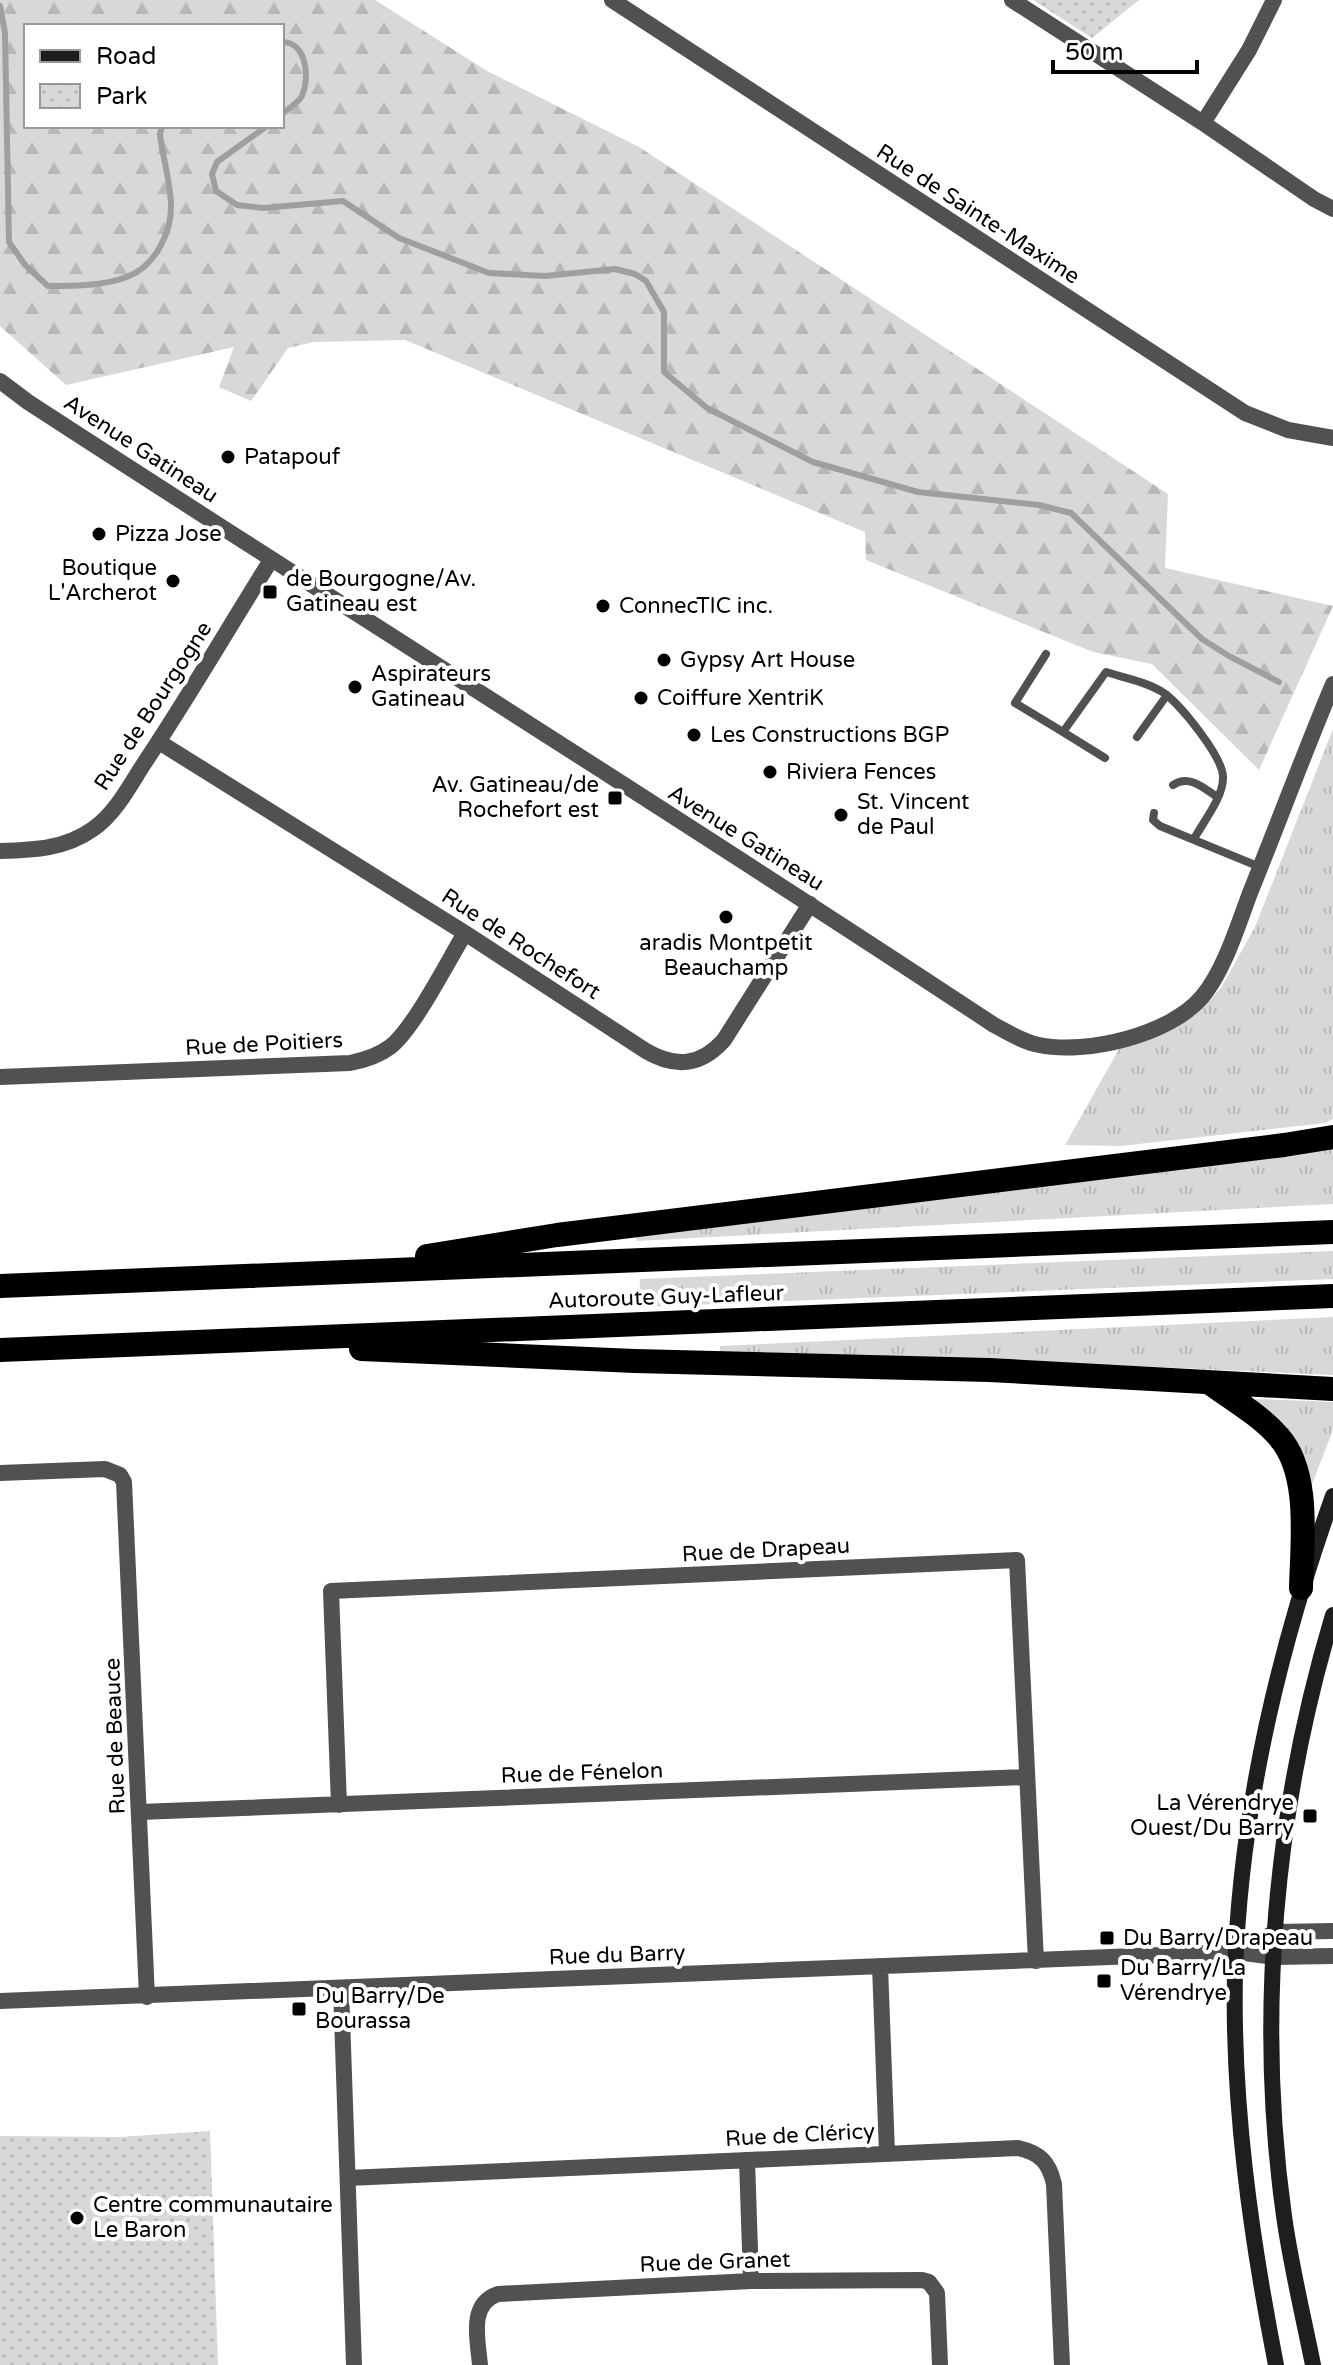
<svg xmlns="http://www.w3.org/2000/svg" width="1333" height="2365" font-family="'Varela Round',sans-serif">
  <style>
    .grass { fill: url(#grass-tufts) }
    .forest { fill: url(#forest-firs); fill-rule: evenodd }
    .park { fill: url(#park-dots) }
    .lines { fill: none; stroke-linecap: round; stroke-linejoin: round }
    .stream { stroke: #9f9f9f; stroke-width: 6 }
    .service { stroke: #515151; stroke-width: 8 }
    .minor { stroke: #515151; stroke-width: 16 }
    .tertiary { stroke: #515151; stroke-width: 16 }
    .secondary { stroke: #1e1e1e; stroke-width: 16 }
    .motorway { stroke: #000; stroke-width: 24 }
    .poi-dot { fill: #000; stroke: #fff; stroke-width: 3 }
    .labels { text-anchor: middle; dominant-baseline: central; stroke-width: 8; stroke-linejoin: round; paint-order: stroke }
    .street-label { font-size: 22px; fill: #000; stroke: #fff }
    .poi-label { font-size: 22px; fill: #000; stroke: #fff; text-anchor: start }
  </style>
  <defs>
    <pattern id="grass-tufts" width="24" height="20" patternUnits="userSpaceOnUse" patternTransform="scale(2)"><rect width="24" height="20" fill="#d8d8d8"/><path d="M3 7l-1-3M5 7V3M7 7l1-3M15 17l-1-3M17 17v-4M19 17l1-3" fill="none" stroke="#b8b8b8"/></pattern>
    <pattern id="forest-firs" width="22" height="20" patternUnits="userSpaceOnUse" patternTransform="scale(2)"><rect width="22" height="20" fill="#d8d8d8"/><path d="M5 1l3.5 6h-7zM16 11l3.5 6h-7z" fill="#b8b8b8"/></pattern>
    <pattern id="park-dots" width="8" height="8" patternUnits="userSpaceOnUse" patternTransform="scale(2)"><rect width="8" height="8" fill="#d8d8d8"/><path d="M2 2h.1M6 6h.1" fill="none" stroke="#b8b8b8" stroke-width="1.8" stroke-linecap="round"/></pattern>
  </defs>
  <rect width="100%" height="100%" fill="#fff"/>
  <path class="grass" d="M 1333,729 L 1333,1119 L 1325,1123 L 1121,1146 L 1065,1145 L 1119,1049 L 1175,1028 L 1200,1011 L 1221,988 L 1255,927 Z
    M 1333,1147 L 1333,1204 L 637,1241 L 636,1235 Z
    M 1333,1251 L 1333,1279 L 639,1307 L 640,1279 Z
    M 1333,1317 L 1333,1375 L 1135,1366 L 720,1354 L 720,1346 Z
    M 1256,1399 L 1333,1402 L 1333,1430 L 1309,1492 L 1255,1402 Z"/>
  <path class="forest" d="M 0,0 L 375,0 L 487,71 L 639,147 L 1168,494 L 1165,568 L 1333,606 L 1259,770 L 1152,664 L 1093,652 L 866,560 L 865,532 L 405,340 L 314,342 L 288,348 L 251,401 L 219,387 L 234,347 L 66,385 L 0,326 ZM 26,26 L 282,26 L 282,126 L 26,126 Z"/>
  <path class="park" d="M 1033,0 L 1139,0 L 1092,38 Z
    M 210,2131 L 218,2365 L 0,2365 L 0,2136 L 119,2137 Z"/>
  <g class="lines">
    <path class="stream" d="M 0,6 L 5,33 L 9,242 L 25,265 L 48,286 C 74,286 106,286 129,276 C 156,265 172,231 171,204 C 170,181 163,158 160,135 L 162,126
      M 282,42 C 307,42 310,78 302,96 C 298,103 288,109 282,114
      M 267,126 L 217,162 L 212,174 L 216,191 L 237,205 L 263,208 L 343,201 L 399,238 L 489,273 L 545,276 L 615,269 L 635,274 L 646,281 L 664,312 L 664,372 L 707,408 L 813,462 L 918,492 L 1039,505 L 1071,513 L 1202,639 L 1229,656 L 1279,682"/>
    <path class="service" d="M 1046,654 L 1015,703 L 1063,732 L 1106,672 C 1125,678 1147,682 1164,693 C 1180,704 1224,758 1223,778 C 1223,798 1203,822 1194,839
      M 1063,732 L 1105,758
      M 1137,737 L 1167,695
      M 1173,785 C 1189,774 1204,788 1217,797
      M 1154,813 L 1153,820 L 1160,826 L 1260,867"/>
    <path class="minor" d="M 612,0 L 1245,413 L 1288,430 L 1333,438
      M 1012,0 L 1203,123 L 1314,199 L 1333,209
      M 1203,123 L 1249,50 L 1274,0
      M 159,742 L 465,933 L 646,1051 C 675,1068 701,1066 724,1040 L 810,904
      M 0,851 C 34,850 65,849 93,829 C 116,813 130,785 145,762 C 189,696 229,627 271,560
      M 0,1077 L 350,1063 C 365,1060 378,1056 390,1047 C 413,1030 448,961 465,933
      M 0,1473 L 105,1469 L 120,1475 L 124,1482 L 147,1997
      M 339,1805 L 331,1591 L 1017,1560 L 1036,1961
      M 140,1812 L 1026,1777
      M 1238,1951 L 1276,1932 L 1333,1931
      M 880,1966 L 887,2153
      M 341,1988 L 354,2365
      M 0,2001 L 1236,1952 L 1274,1957 L 1333,1956
      M 747,2160 L 751,2281
      M 348,2178 L 1018,2148 C 1040,2153 1049,2162 1054,2184 L 1062,2365
      M 480,2365 C 478,2340 468,2304 498,2294 L 751,2281 L 922,2280 L 929,2282 L 937,2293 L 940,2365"/>
    <path class="tertiary" d="M 0,381 L 28,402 C 349,611 675,814 994,1025 C 1009,1033 1023,1042 1039,1045 C 1086,1055 1170,1035 1202,997 C 1224,971 1238,925 1250,893 C 1278,824 1304,753 1333,684"/>
    <path class="secondary" d="M 1276,2365 C 1251,2237 1232,2105 1235,1974 C 1240,1810 1278,1650 1333,1496
      M 1313,2365 C 1303,2315 1291,2266 1284,2216 C 1256,2016 1275,1807 1333,1615"/>
    <path class="motorway" d="M 427,1256 L 557,1235 L 1284,1145 L 1333,1137
      M 0,1286 L 1333,1232
      M 361,1349 L 635,1361 L 989,1370 L 1333,1389
      M 0,1350 L 1333,1296
      M 1210,1383 C 1233,1400 1260,1415 1279,1437 C 1311,1473 1302,1543 1301,1588"/>
  </g>
  <g class="poi-dot">
    <circle cx="228" cy="457" r="8"/>
    <circle cx="99" cy="534" r="8"/>
    <circle cx="173" cy="581" r="8"/>
    <rect x="262" y="584" width="16" height="16" rx="4"/>
    <circle cx="603" cy="606" r="8"/>
    <circle cx="664" cy="660" r="8"/>
    <circle cx="355" cy="687" r="8"/>
    <circle cx="641" cy="698" r="8"/>
    <circle cx="694" cy="735" r="8"/>
    <circle cx="770" cy="772" r="8"/>
    <rect x="607" y="790" width="16" height="16" rx="4"/>
    <circle cx="841" cy="815" r="8"/>
    <circle cx="726" cy="917" r="8"/>
    <rect x="1302" y="1808" width="16" height="16" rx="4"/>
    <rect x="1099" y="1930" width="16" height="16" rx="4"/>
    <rect x="1096" y="1973" width="16" height="16" rx="4"/>
    <rect x="291" y="2001" width="16" height="16" rx="4"/>
    <circle cx="77" cy="2218" r="8"/>
  </g>
  <g class="labels">
    <g class="street-label">
      <text transform="translate(978 214) rotate(33)">Rue de Sainte-Maxime</text>
      <text transform="translate(141 449) rotate(33)">Avenue Gatineau</text>
      <text transform="translate(153 706) rotate(-57)">Rue de Bourgogne</text>
      <text transform="translate(746 838) rotate(32)">Avenue Gatineau</text>
      <text transform="translate(521 944) rotate(33)">Rue de Rochefort</text>
      <text transform="translate(264 1044) rotate(-3)">Rue de Poitiers</text>
      <text transform="translate(666 1297) rotate(-2)">Autoroute Guy-Lafleur</text>
      <text transform="translate(766 1550) rotate(-3)">Rue de Drapeau</text>
      <text transform="translate(115 1736) rotate(-92)">Rue de Beauce</text>
      <text transform="translate(582 1773) rotate(-2)">Rue de Fénelon</text>
      <text transform="translate(617 1955) rotate(-2)">Rue du Barry</text>
      <text transform="translate(800 2135) rotate(-3)">Rue de Cléricy</text>
      <text transform="translate(715 2262) rotate(-2)">Rue de Granet</text>
    </g>
    <g class="poi-label">
      <text x="244" y="457">Patapouf</text>
      <text x="115" y="534">Pizza Jose</text>
      <text x="157" y="568" text-anchor="end">Boutique<tspan x="157" dy="25">L'Archerot</tspan></text>
      <text x="286" y="579">de Bourgogne/Av.<tspan x="286" dy="25">Gatineau est</tspan></text>
      <text x="619" y="606">ConnecTIC inc.</text>
      <text x="680" y="660">Gypsy Art House</text>
      <text x="371" y="674">Aspirateurs<tspan x="371" dy="25">Gatineau</tspan></text>
      <text x="657" y="698">Coiffure XentriK</text>
      <text x="710" y="735">Les Constructions BGP</text>
      <text x="786" y="772">Riviera Fences</text>
      <text x="599" y="785" text-anchor="end">Av. Gatineau/de<tspan x="599" dy="25">Rochefort est</tspan></text>
      <text x="857" y="802">St. Vincent<tspan x="857" dy="25">de Paul</tspan></text>
      <text x="726" y="943" text-anchor="middle">aradis Montpetit<tspan x="726" dy="25">Beauchamp</tspan></text>
      <text x="1294" y="1803" text-anchor="end">La Vérendrye<tspan x="1294" dy="25">Ouest/Du Barry</tspan></text>
      <text x="1123" y="1938">Du Barry/Drapeau</text>
      <text x="1120" y="1968">Du Barry/La<tspan x="1120" dy="25">Vérendrye</tspan></text>
      <text x="315" y="1996">Du Barry/De<tspan x="315" dy="25">Bourassa</tspan></text>
      <text x="93" y="2205">Centre communautaire<tspan x="93" dy="25">Le Baron</tspan></text>
    </g>
  </g>
  <rect x="24" y="24" width="260" height="104" fill="#ffffff" stroke="#999999" stroke-width="2"/>
  <rect x="40" y="50" width="40" height="12" fill="#1e1e1e" stroke="#999999" stroke-width="2"/>
  <text x="96" y="64" font-size="24" fill="#000000">Road</text>
  <rect x="40" y="84" width="40" height="24" fill="url(#park-dots)" stroke="#999999" stroke-width="2"/>
  <text x="96" y="104" font-size="24" fill="#000000">Park</text>
  <path d="M1053 60v12h144v-12" fill="none" stroke="#000000" stroke-width="4"/>
  <text x="1065" y="60" font-size="24" fill="#000000" stroke="#ffffff" stroke-width="6" paint-order="stroke">50 m</text>
</svg>
